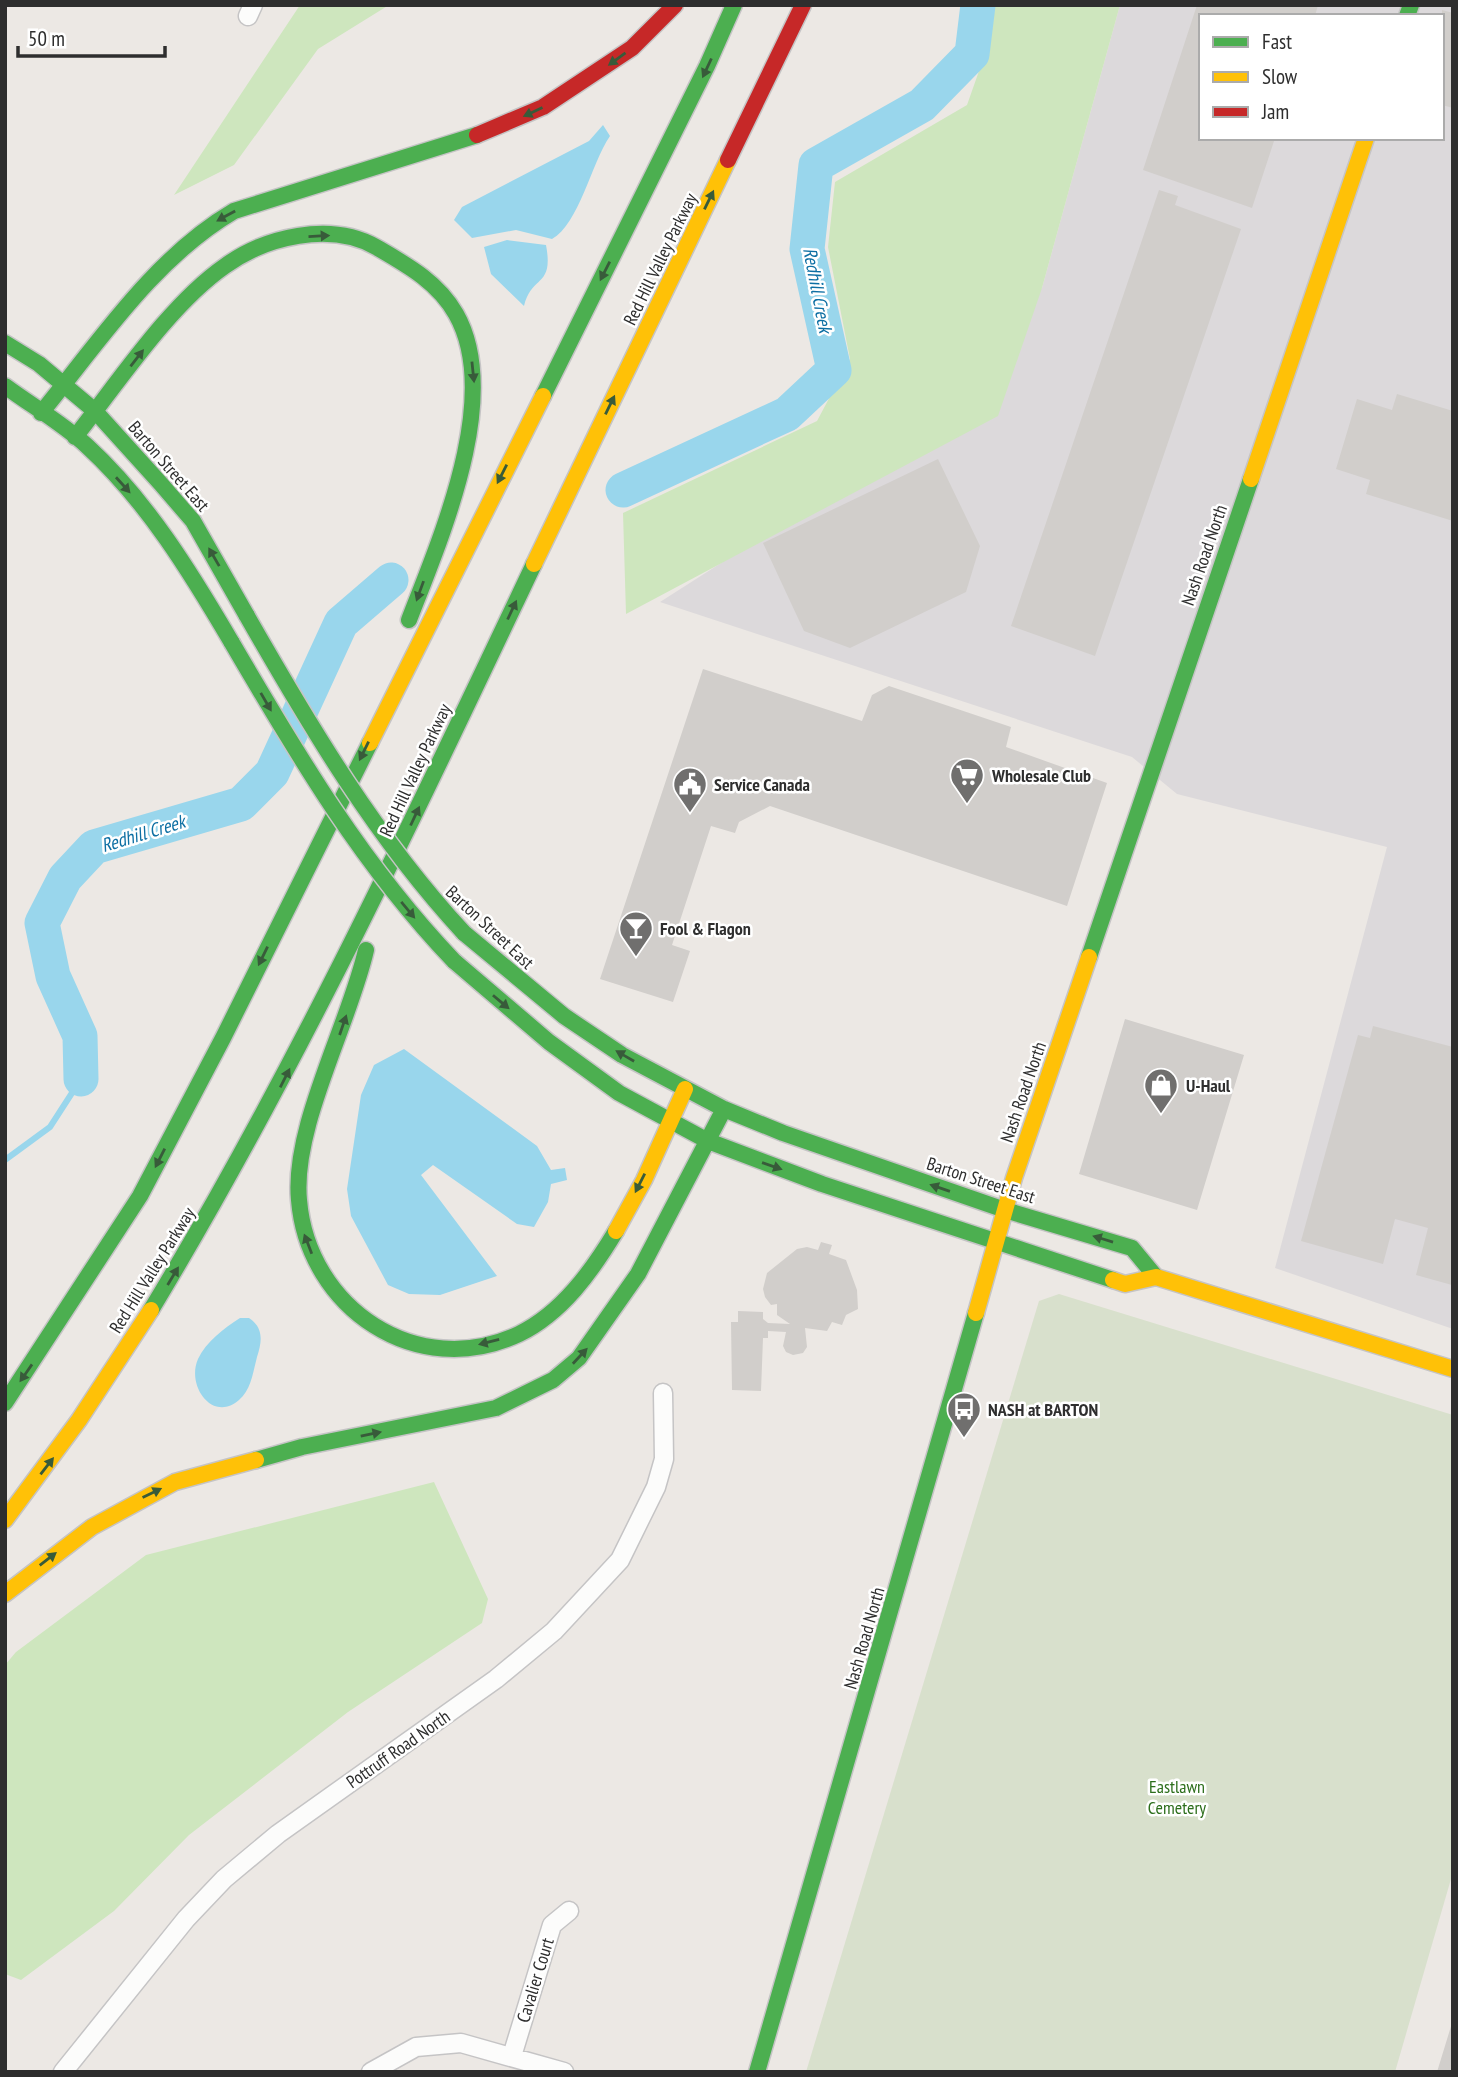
<svg xmlns="http://www.w3.org/2000/svg" width="1458" height="2077" font-family="'PT Sans Narrow',sans-serif">
  <style>
    .industrial { fill: #dcd9db; fill-rule: evenodd }
    .green { fill: #cee6be }
    .cemetery { fill: #d8e0cc }
    .water { fill: #99d6ec }
    .lines { fill: none; stroke-linecap: round; stroke-linejoin: round }
    .stream { stroke: #99d6ec; stroke-width: 6 }
    .river { stroke: #99d6ec; stroke-width: 35 }
    .building { fill: #d1cecb }
    .street-casing { stroke: #c5c4c5; stroke-width: 21 }
    .fast-casing { stroke: #c5c4c5; stroke-width: 19 }
    .slow-casing { stroke: #c5c4c5; stroke-width: 19 }
    .jam-casing { stroke: #c5c4c5; stroke-width: 19 }
    .street { stroke: #fcfcfb; stroke-width: 18 }
    .fast { stroke: #4caf50; stroke-width: 16 }
    .slow { stroke: #ffc107; stroke-width: 16 }
    .jam { stroke: #c62828; stroke-width: 16 }
    .fast-bridge-casing { stroke: #c5c4c5; stroke-width: 19; stroke-linecap: butt }
    .fast-bridge { stroke: #4caf50; stroke-width: 16 }
    .oneway { fill: #385b3a }
    .labels { text-anchor: middle; dominant-baseline: central; stroke-width: 5; stroke-linejoin: round; paint-order: stroke }
    .street-label { font-size: 18px; fill: #2e2e2e; stroke: #fff }
    .poi-label { font-size: 18px; font-weight: bold; fill: #2e2e2e; stroke: #fff; text-anchor: start }
    .park-label { font-size: 18px; fill: #2c6e1b; stroke: #fff }
    .water-label { font-size: 19px; font-style: italic; fill: #0d6fa3; stroke: #fff }
  </style>
  <rect width="100%" height="100%" fill="#ece8e4"/>
  <path class="industrial" d="M 1120,5 L 1453,5 L 1453,1329 L 1275,1268 L 1387,847 L 1177,794 L 1132,757 L 660,602 L 754,542 L 1042,288 ZM 1201,16 L 1442,16 L 1442,138 L 1201,138 Z"/>
  <path class="green" d="M 300,5 L 389,5 L 318,49 L 234,165 L 174,195 Z
    M 995,5 L 1120,5 L 1042,288 L 998,416 L 626,614 L 623,513 L 817,421 L 850,359 L 828,247 L 835,182 L 967,105 L 991,37 Z
    M 434,1482 L 488,1599 L 482,1623 L 348,1712 L 189,1835 L 114,1911 L 21,1980 L 5,1974 L 5,1665 L 16,1652 L 146,1555 Z"/>
  <path class="cemetery" d="M 1059,1294 L 1453,1415 L 1453,1872 L 1395,2072 L 806,2072 L 1039,1301 Z"/>
  <path class="water" d="M 603,125 L 610,136 C 591,164 579,224 552,239 L 516,230 L 472,238 L 454,220 L 462,207 L 589,141 Z
    M 507,240 L 546,245 C 554,288 532,274 524,306 L 491,274 L 484,247 Z
    M 404,1049 L 537,1146 L 551,1170 L 565,1168 L 567,1180 L 551,1184 L 548,1202 L 534,1227 L 517,1224 L 433,1165 L 421,1175 L 497,1276 L 440,1295 L 409,1294 L 388,1285 L 351,1216 L 347,1189 L 361,1095 L 374,1065 Z
    M 240,1318 L 249,1318 C 264,1328 262,1342 257,1357 C 253,1372 251,1390 239,1400 C 213,1423 186,1386 198,1359 C 206,1342 224,1328 240,1318 Z"/>
  <g class="lines">
    <path class="stream" d="M 5,1160 L 50,1127 L 81,1079"/>
    <path class="river" d="M 623,490 L 787,414 L 834,370 L 807,249 L 816,165 L 922,105 L 972,54 L 978,5
      M 81,1079 L 80,1036 L 53,976 L 42,923 L 65,878 L 94,847 L 241,804 L 272,773 L 341,623 L 391,580"/>
  </g>
  <path class="building" d="M 1197,5 L 1318,5 L 1315,16 L 1201,16 L 1201,138 L 1275,138 L 1252,208 L 1143,170 Z
    M 1442,10 L 1453,13 L 1453,108 L 1442,105 Z
    M 1159,190 L 1178,196 L 1175,205 L 1241,229 L 1095,656 L 1011,626 Z
    M 1397,394 L 1453,411 L 1453,521 L 1366,494 L 1370,480 L 1336,469 L 1357,399 L 1392,410 Z
    M 938,459 L 980,546 L 966,592 L 850,648 L 804,631 L 763,543 Z
    M 703,669 L 862,721 L 872,695 L 889,686 L 1011,727 L 1006,747 L 1107,783 L 1067,906 L 770,806 L 739,822 L 735,833 L 711,826 L 672,945 L 690,951 L 673,1002 L 600,979 Z
    M 1125,1019 L 1244,1055 L 1197,1210 L 1079,1174 Z
    M 1373,1026 L 1453,1047 L 1452,1285 L 1416,1275 L 1428,1228 L 1395,1219 L 1383,1264 L 1301,1241 L 1358,1035 L 1370,1038 Z
    M 821,1242 L 832,1245 L 829,1254 L 846,1260 L 857,1290 L 858,1309 L 846,1315 L 842,1325 L 832,1322 L 827,1331 L 805,1328 L 807,1347 L 803,1353 L 793,1355 L 786,1352 L 783,1346 L 786,1332 L 768,1331 L 768,1338 L 763,1338 L 761,1391 L 732,1390 L 731,1322 L 738,1322 L 738,1311 L 763,1312 L 763,1319 L 768,1323 L 790,1324 L 777,1315 L 777,1304 L 771,1305 L 765,1297 L 763,1289 L 767,1273 L 797,1249 L 807,1247 L 818,1250 Z
    M 1452,2023 L 1453,2072 L 1437,2072 Z"/>
  <g class="lines">
    <g class="street-casing">
      <path id="street" d="M 248,16 L 253,5
        M 512,2056 L 552,1925 L 569,1911
        M 63,2072 L 186,1919 L 224,1879 L 278,1834 L 496,1679 L 554,1631 L 620,1560 L 656,1487 L 664,1459 L 663,1393
        M 371,2072 L 416,2047 L 461,2043 L 564,2072"/>
    </g>
    <g class="fast-casing">
      <path id="fast" d="M 1407,16 L 1411,5
        M 5,343 L 39,364 L 95,411 L 161,484 L 193,521 L 247,616
        M 5,386 C 32,406 62,423 87,446 C 147,501 191,573 232,643
        M 543,396 L 707,66 L 734,5
        M 41,413 C 99,342 154,258 234,211 L 477,135
        M 75,437 C 118,383 169,305 225,266 C 265,237 330,221 376,247 C 407,265 438,282 456,314 C 503,397 440,539 409,620
        M 464,933 L 564,1016 L 622,1055 L 724,1109 L 783,1133 L 1005,1210 L 1132,1248 L 1156,1277
        M 366,950 C 349,1025 292,1127 299,1200 C 308,1308 417,1382 519,1334 C 562,1313 592,1271 616,1231
        M 1089,957 L 1251,479
        M 454,961 L 549,1042 L 619,1093 L 708,1141 L 822,1184 L 1113,1280
        M 151,1310 C 296,1070 414,817 534,564
        M 5,1403 L 140,1196 L 223,1038 L 370,743
        M 256,1460 L 302,1447 L 496,1408 L 553,1380 L 579,1358 L 638,1274 L 724,1109
        M 757,2072 L 976,1313"/>
    </g>
    <g class="slow-casing">
      <path id="slow" d="M 1251,479 L 1366,138
        M 534,564 L 728,160
        M 370,743 L 543,396
        M 616,1231 L 644,1180 L 685,1089
        M 1113,1280 L 1125,1284 L 1156,1277 L 1453,1369
        M 976,1313 L 1014,1178 L 1089,957
        M 5,1520 L 79,1420 L 151,1310
        M 5,1594 L 92,1527 L 175,1482 L 256,1460"/>
    </g>
    <g class="jam-casing">
      <path id="jam" d="M 477,135 L 543,107 L 632,48 L 675,5
        M 728,160 L 803,5"/>
    </g>
    <use href="#street" class="street"/>
    <use href="#fast" class="fast"/>
    <use href="#slow" class="slow"/>
    <use href="#jam" class="jam"/>
    <g class="fast-bridge-casing">
      <path id="fast-bridge" d="M 247,616 C 311,728 376,838 464,933
        M 232,643 C 298,756 363,866 454,961"/>
    </g>
    <use href="#fast-bridge" class="fast-bridge"/>
  </g>
  <defs><path id="oneway-solid" d="M-6-.8H1V-3.2L6.5 0L1 3.2V.8H-6Z" transform="scale(1.75)"/></defs>
  <g class="oneway">
    <use href="#oneway-solid" transform="translate(617 59) rotate(144)"/>
    <use href="#oneway-solid" transform="translate(707 68) rotate(115)"/>
    <use href="#oneway-solid" transform="translate(533 112) rotate(155)"/>
    <use href="#oneway-solid" transform="translate(709 200) rotate(-64)"/>
    <use href="#oneway-solid" transform="translate(226 216) rotate(151)"/>
    <use href="#oneway-solid" transform="translate(319 236) rotate(-3)"/>
    <use href="#oneway-solid" transform="translate(605 271) rotate(117)"/>
    <use href="#oneway-solid" transform="translate(137 358) rotate(-52)"/>
    <use href="#oneway-solid" transform="translate(473 372) rotate(84)"/>
    <use href="#oneway-solid" transform="translate(610 405) rotate(-64)"/>
    <use href="#oneway-solid" transform="translate(502 474) rotate(117)"/>
    <use href="#oneway-solid" transform="translate(123 485) rotate(48)"/>
    <use href="#oneway-solid" transform="translate(214 557) rotate(-120)"/>
    <use href="#oneway-solid" transform="translate(420 591) rotate(110)"/>
    <use href="#oneway-solid" transform="translate(512 610) rotate(-65)"/>
    <use href="#oneway-solid" transform="translate(266 702) rotate(60)"/>
    <use href="#oneway-solid" transform="translate(364 751) rotate(116)"/>
    <use href="#oneway-solid" transform="translate(415 816) rotate(-65)"/>
    <use href="#oneway-solid" transform="translate(408 910) rotate(50)"/>
    <use href="#oneway-solid" transform="translate(263 956) rotate(116)"/>
    <use href="#oneway-solid" transform="translate(501 1002) rotate(40)"/>
    <use href="#oneway-solid" transform="translate(343 1025) rotate(-71)"/>
    <use href="#oneway-solid" transform="translate(625 1056) rotate(-150)"/>
    <use href="#oneway-solid" transform="translate(285 1078) rotate(-63)"/>
    <use href="#oneway-solid" transform="translate(160 1158) rotate(117)"/>
    <use href="#oneway-solid" transform="translate(772 1166) rotate(19)"/>
    <use href="#oneway-solid" transform="translate(640 1183) rotate(117)"/>
    <use href="#oneway-solid" transform="translate(940 1188) rotate(-161)"/>
    <use href="#oneway-solid" transform="translate(1103 1239) rotate(-163)"/>
    <use href="#oneway-solid" transform="translate(308 1244) rotate(-111)"/>
    <use href="#oneway-solid" transform="translate(173 1276) rotate(-59)"/>
    <use href="#oneway-solid" transform="translate(489 1342) rotate(166)"/>
    <use href="#oneway-solid" transform="translate(580 1356) rotate(-47)"/>
    <use href="#oneway-solid" transform="translate(26 1373) rotate(125)"/>
    <use href="#oneway-solid" transform="translate(371 1434) rotate(-12)"/>
    <use href="#oneway-solid" transform="translate(47 1466) rotate(-52)"/>
    <use href="#oneway-solid" transform="translate(152 1493) rotate(-26)"/>
    <use href="#oneway-solid" transform="translate(48 1559) rotate(-38)"/>
  </g>
  <defs>
    <g id="supermarket-pin" transform="scale(1.75)"><path d="M0 17L-7.5 6A9.5 9.5 0 1 1 7.5 6Z" fill="#706f6e" stroke="#fff"/><path d="M-6-5.5h2.5l.6 2H6L4.5 2H-2.5L-4.4-4H-6ZM-1.5 3.2a1.3 1.3 0 1 0 .1 0ZM3 3.2a1.3 1.3 0 1 0 .1 0Z" fill="#fff"/></g>
    <g id="civic-pin" transform="scale(1.75)"><path d="M0 17L-7.5 6A9.5 9.5 0 1 1 7.5 6Z" fill="#706f6e" stroke="#fff"/><path d="M-.6-6.5H3V-4.5H.6V-3L4-1V1h2V6H-6V1h2V-1L-.6-3ZM-1.2 2.5V6h2.4V2.5Z" fill="#fff"/></g>
    <g id="bar-pin" transform="scale(1.75)"><path d="M0 17L-7.5 6A9.5 9.5 0 1 1 7.5 6Z" fill="#706f6e" stroke="#fff"/><path d="M-6-5H6L.8 .8V4.5H3.5V6h-7V4.5H-.8V.8Z" fill="#fff"/></g>
    <g id="shop-pin" transform="scale(1.75)"><path d="M0 17L-7.5 6A9.5 9.5 0 1 1 7.5 6Z" fill="#706f6e" stroke="#fff"/><path d="M-5-2.5h2.3a2.7 3.5 0 0 1 5.4 0H5L5.5 6h-11ZM-1.5-2.5h3a1.5 2.3 0 0 0-3 0Z" fill="#fff"/></g>
    <g id="bus-pin" transform="scale(1.75)"><path d="M0 17L-7.5 6A9.5 9.5 0 1 1 7.5 6Z" fill="#706f6e" stroke="#fff"/><path d="M-5-6H5V4H4V6H2V4H-2V6H-4V4H-5ZM-3.5-4V0h7V-4ZM-3.5 1.2v1.5H-2V1.2ZM2 1.2v1.5H3.5V1.2Z" fill="#fff"/></g>
  </defs>
  <g fill-rule="evenodd">
    <use href="#supermarket-pin" x="967" y="775"/>
    <use href="#civic-pin" x="690" y="784"/>
    <use href="#bar-pin" x="636" y="928"/>
    <use href="#shop-pin" x="1161" y="1085"/>
    <use href="#bus-pin" x="964" y="1409"/>
  </g>
  <g class="labels">
    <g class="street-label">
      <text transform="translate(660 259) rotate(-64)">Red Hill Valley Parkway</text>
      <text transform="translate(169 466) rotate(49)">Barton Street East</text>
      <text transform="translate(1204 555) rotate(-71)">Nash Road North</text>
      <text transform="translate(415 770) rotate(-65)">Red Hill Valley Parkway</text>
      <text transform="translate(490 927) rotate(43)">Barton Street East</text>
      <text transform="translate(1023 1092) rotate(-71)">Nash Road North</text>
      <text transform="translate(981 1180) rotate(18)">Barton Street East</text>
      <text transform="translate(152 1270) rotate(-58)">Red Hill Valley Parkway</text>
      <text transform="translate(864 1638) rotate(-74)">Nash Road North</text>
      <text transform="translate(398 1749) rotate(-35)">Pottruff Road North</text>
      <text transform="translate(535 1980) rotate(-73)">Cavalier Court</text>
    </g>
    <g class="poi-label">
      <text x="992" y="775">Wholesale Club</text>
      <text x="714" y="784">Service Canada</text>
      <text x="660" y="928">Fool &amp; Flagon</text>
      <text x="1186" y="1085">U-Haul</text>
      <text x="988" y="1409">NASH at BARTON</text>
    </g>
    <g class="park-label">
      <text x="1177" y="1786">Eastlawn<tspan x="1177" dy="21">Cemetery</tspan></text>
    </g>
    <g class="water-label">
      <text transform="translate(818 290) rotate(79)">Redhill Creek</text>
      <text transform="translate(143 833) rotate(-17)">Redhill Creek</text>
    </g>
  </g>
  <rect width="1458" height="2077" fill="none" stroke="#2e2e2e" stroke-width="14"/>
  <rect x="1199" y="14" width="245" height="126" fill="#ffffff" stroke="#ababab" stroke-width="2"/>
  <rect x="1213" y="37" width="35" height="10" fill="#4caf50" stroke="#ababab" stroke-width="2"/>
  <text x="1262" y="49" font-size="21" fill="#2e2e2e">Fast</text>
  <rect x="1213" y="72" width="35" height="10" fill="#ffc107" stroke="#ababab" stroke-width="2"/>
  <text x="1262" y="84" font-size="21" fill="#2e2e2e">Slow</text>
  <rect x="1213" y="107" width="35" height="10" fill="#c62828" stroke="#ababab" stroke-width="2"/>
  <text x="1262" y="119" font-size="21" fill="#2e2e2e">Jam</text>
  <path d="M18 46v10h147v-10" fill="none" stroke="#2e2e2e" stroke-width="3.5"/>
  <text x="28" y="46" font-size="21" fill="#2e2e2e" stroke="#ffffff" stroke-width="5" paint-order="stroke">50 m</text>
</svg>
